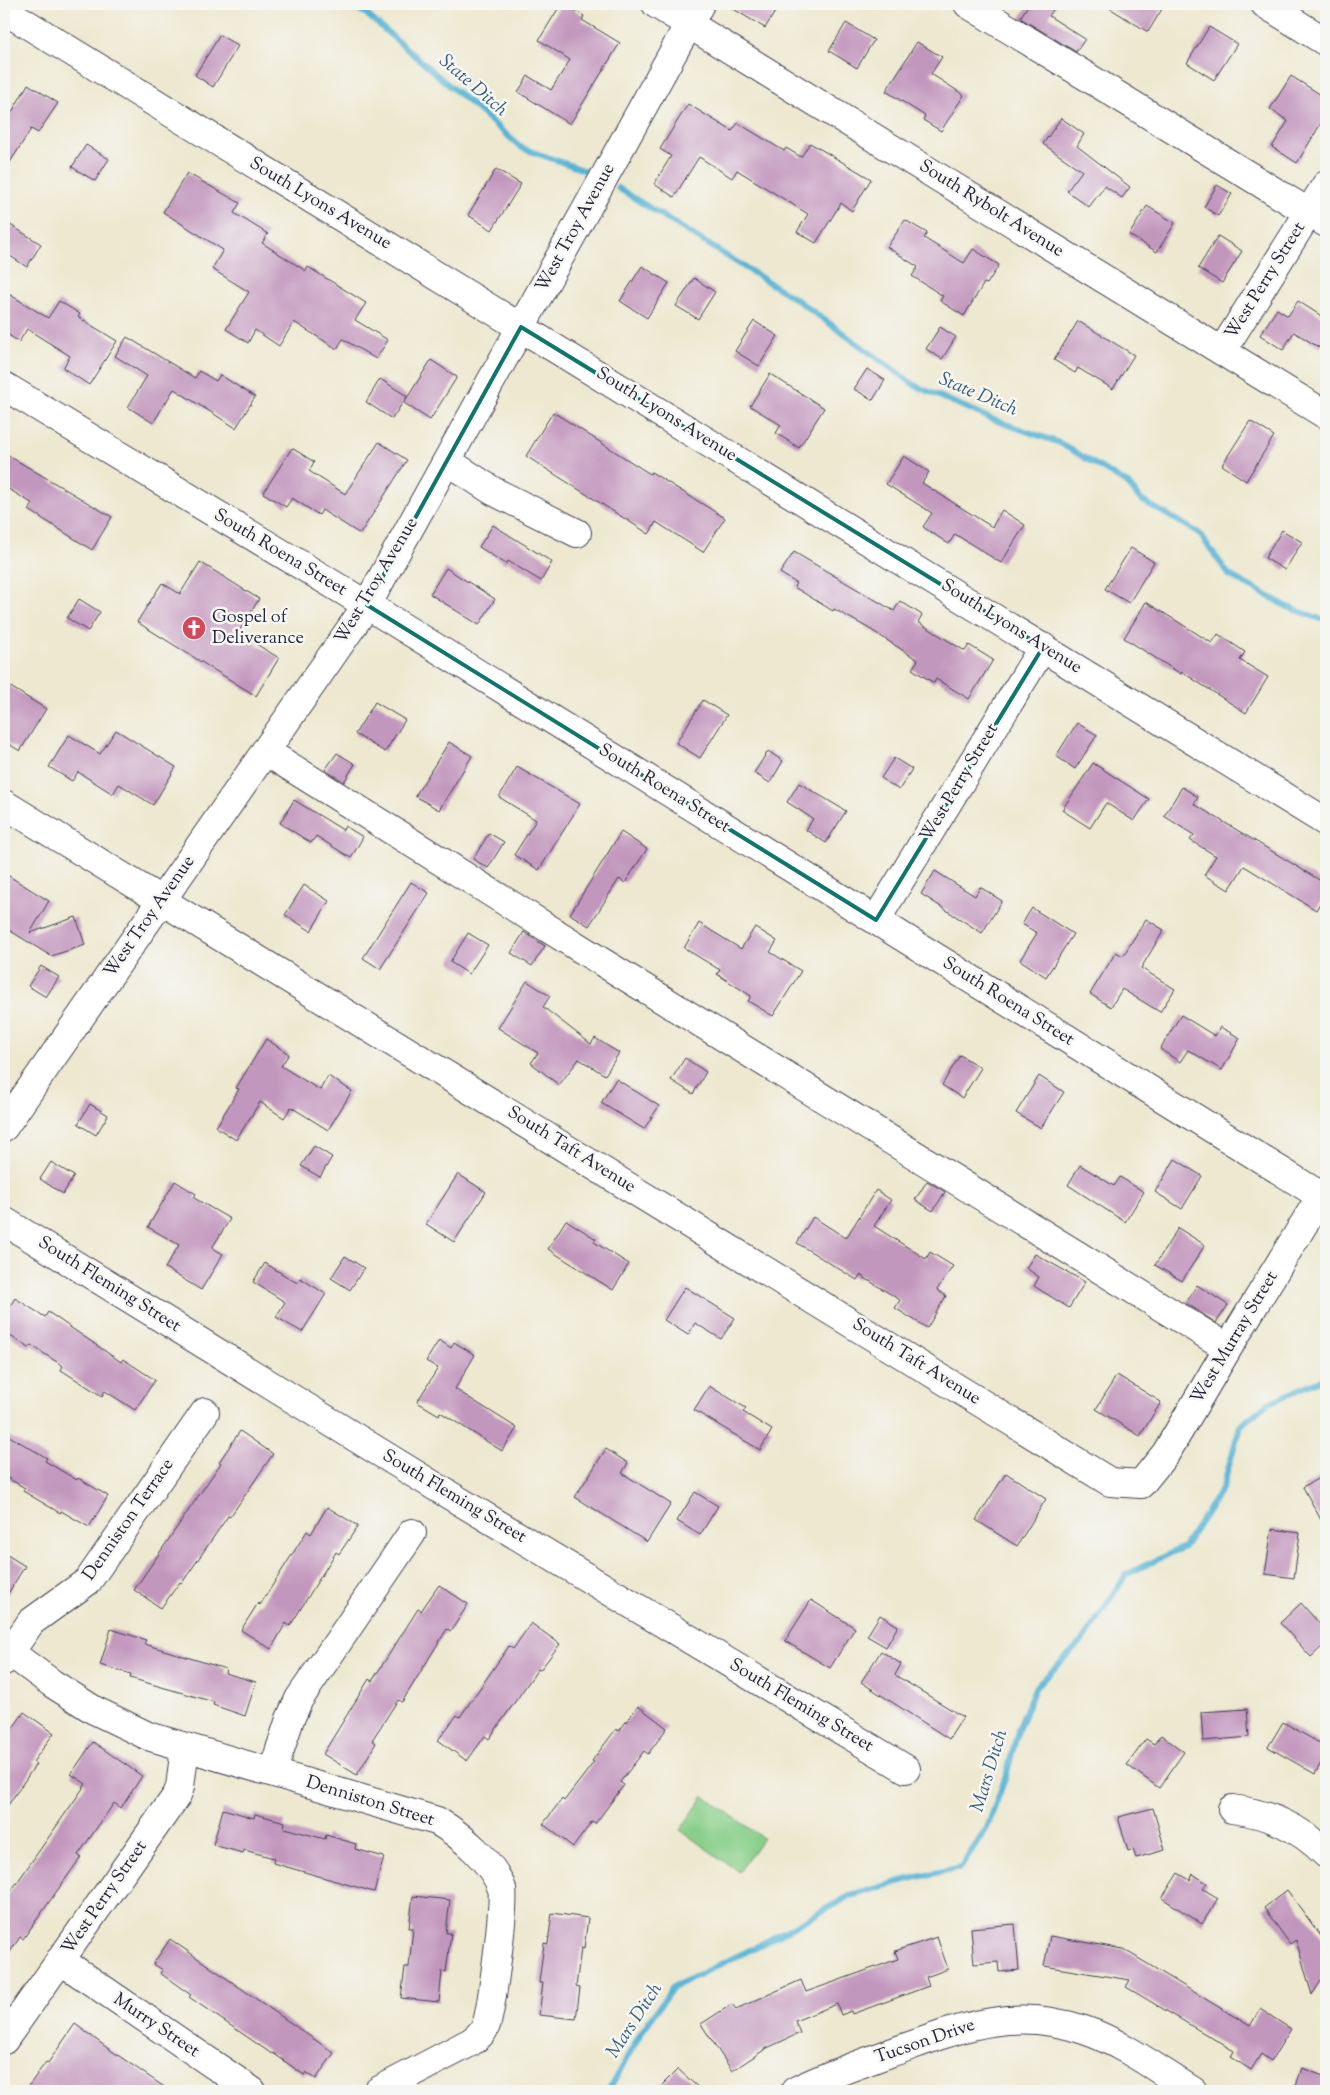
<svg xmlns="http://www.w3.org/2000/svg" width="1330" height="2095" font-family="'Sorts Mill Goudy',serif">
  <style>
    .green { fill: #88cf89; stroke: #557862 }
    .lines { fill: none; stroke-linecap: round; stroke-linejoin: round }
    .stream { stroke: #57b4d5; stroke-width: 6 }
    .building { fill: #c297be }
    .minor-casing { stroke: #404051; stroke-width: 30 }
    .minor { stroke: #fff; stroke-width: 28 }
    .marked { fill: none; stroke: #0f766e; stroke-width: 4; stroke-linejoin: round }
    .labels { text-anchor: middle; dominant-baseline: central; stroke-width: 5; stroke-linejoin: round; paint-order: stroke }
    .street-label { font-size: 18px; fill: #22223b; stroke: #f6f6f2 }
    .poi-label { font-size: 18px; fill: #22223b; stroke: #f6f6f2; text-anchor: start }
    .water-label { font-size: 19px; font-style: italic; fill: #375c79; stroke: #f6f6f2 }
  </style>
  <rect width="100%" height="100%" fill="#f6f6f2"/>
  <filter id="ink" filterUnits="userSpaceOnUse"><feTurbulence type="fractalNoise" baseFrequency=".02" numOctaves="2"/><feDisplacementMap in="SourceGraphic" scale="10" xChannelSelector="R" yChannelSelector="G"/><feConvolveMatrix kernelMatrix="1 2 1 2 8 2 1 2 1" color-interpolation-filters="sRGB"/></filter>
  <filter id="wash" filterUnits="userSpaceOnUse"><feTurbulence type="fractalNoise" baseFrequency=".0096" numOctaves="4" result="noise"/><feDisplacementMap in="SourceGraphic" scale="20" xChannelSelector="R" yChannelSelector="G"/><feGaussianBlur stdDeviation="1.12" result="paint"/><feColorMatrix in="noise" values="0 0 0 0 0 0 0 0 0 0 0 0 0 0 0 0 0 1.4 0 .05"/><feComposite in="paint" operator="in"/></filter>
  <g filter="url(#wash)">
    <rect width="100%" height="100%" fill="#ede8cf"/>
    <path class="green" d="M 704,1796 L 763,1838 L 739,1872 L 680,1830 Z"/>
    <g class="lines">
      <path class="stream" d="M 348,4 L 365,13 L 522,148 L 589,172
        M 618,188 L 797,300 L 916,386 L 994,420 L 1060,443 L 1128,484 L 1141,500 L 1199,533 L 1229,575 L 1288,607 L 1326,621
        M 608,2091 L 641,2033 L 673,1987 L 756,1947 L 850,1896 L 905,1880 L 961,1867 L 987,1828 L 1007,1773 L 1018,1730 L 1035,1688 L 1083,1640 L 1127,1574 L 1184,1547 L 1223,1487 L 1240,1426 L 1267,1404 L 1326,1377"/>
    </g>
    <g id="blocks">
      <path class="building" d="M 561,4 L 565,4 L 584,16 L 582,20 L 620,43 L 570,124 L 518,92 L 528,76 L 551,90 L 570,60 L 539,40 Z
        M 725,4 L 780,4 L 765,28 Z
        M 1029,4 L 1057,4 L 1049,16 L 1085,39 L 1076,52 L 1020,18 Z
        M 1103,4 L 1165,4 L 1148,32 Z
        M 846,23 L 874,40 L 857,68 L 829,51 Z
        M 1209,27 L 1237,44 L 1214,80 L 1187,63 Z
        M 220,35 L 238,46 L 213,87 L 195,75 Z
        M 917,42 L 942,57 L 931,74 L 964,95 L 941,131 L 923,120 L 925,116 L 886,91 Z
        M 1291,76 L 1326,98 L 1326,115 L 1297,163 L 1272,147 L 1288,121 L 1270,109 Z
        M 28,84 L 58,103 L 38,133 L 31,129 L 4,172 L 4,126 Z
        M 688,104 L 732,131 L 738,123 L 784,151 L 786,148 L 801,157 L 810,143 L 871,179 L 852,211 L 841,203 L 816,243 L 797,232 L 808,214 L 737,170 L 732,178 L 699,157 L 674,197 L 654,184 L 671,156 L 660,149 Z
        M 1061,118 L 1084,134 L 1077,146 L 1130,187 L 1122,198 L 1105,186 L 1089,207 L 1067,191 L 1082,171 L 1043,144 Z
        M 86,145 L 109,159 L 95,181 L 72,167 Z
        M 496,169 L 521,184 L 492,230 L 468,215 Z
        M 187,173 L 240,203 L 234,213 L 268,234 L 262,243 L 306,271 L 308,267 L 366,303 L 355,320 L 388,340 L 376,359 L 343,339 L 337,349 L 294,322 L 279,346 L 255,330 L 248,343 L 226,329 L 249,292 L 212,269 L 223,250 L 163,212 Z
        M 1217,185 L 1232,194 L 1218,216 L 1204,207 Z
        M 1147,206 L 1175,223 L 1157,252 L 1129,235 Z
        M 905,220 L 927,233 L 924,238 L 964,263 L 973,249 L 999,265 L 987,284 L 984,283 L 964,316 L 940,301 L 943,296 L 912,276 L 918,267 L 887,247 Z
        M 4,221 L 41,244 L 27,267 L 4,252 Z
        M 1218,236 L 1242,251 L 1222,283 L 1198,268 Z
        M 642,266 L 669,283 L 647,318 L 620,301 Z
        M 694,278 L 715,292 L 698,319 L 676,306 Z
        M 4,291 L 48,318 L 59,301 L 80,314 L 78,317 L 117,341 L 89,385 L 63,368 L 70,356 L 27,329 L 19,342 L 4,332 Z
        M 1298,301 L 1326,319 L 1326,339 L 1320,348 L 1294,332 L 1283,350 L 1260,335 L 1277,309 L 1288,316 Z
        M 754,321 L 778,336 L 759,366 L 735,351 Z
        M 1078,321 L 1134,355 L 1113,389 L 1078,368 L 1075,373 L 1054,360 Z
        M 940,327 L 956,337 L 942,359 L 926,349 Z
        M 127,337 L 195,378 L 199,371 L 216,381 L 220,375 L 255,397 L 236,428 L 174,389 L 153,423 L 128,407 L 147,376 L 115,356 Z
        M 431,360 L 457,377 L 430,420 L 404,403 Z
        M 867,369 L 885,380 L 873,400 L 854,389 Z
        M 770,374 L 824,408 L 799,448 L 776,433 L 781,425 L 750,406 Z
        M 380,379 L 407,396 L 392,419 L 366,402 Z
        M 553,412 L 650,474 L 651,472 L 725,518 L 703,552 L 656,522 L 649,534 L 526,456 Z
        M 1250,421 L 1274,436 L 1246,481 L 1222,465 Z
        M 379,442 L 407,460 L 360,534 L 322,510 L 319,515 L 292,498 L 286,507 L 263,493 L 292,448 L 314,462 L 309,471 L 345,494 Z
        M 4,453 L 112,517 L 92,550 L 29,510 L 33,504 L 4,486 Z
        M 904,456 L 929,472 L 922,483 L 992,527 L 1002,510 L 1025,525 L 1001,563 L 955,534 L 949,544 L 923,527 L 932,513 L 886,484 Z
        M 493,525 L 552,562 L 541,581 L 508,561 L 506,564 L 479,547 Z
        M 1282,530 L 1302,542 L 1285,570 L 1265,558 Z
        M 1131,548 L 1154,562 L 1129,603 L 1105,589 Z
        M 794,552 L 894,611 L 900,601 L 922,615 L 918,622 L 965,651 L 969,645 L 993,660 L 969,699 L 936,679 L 934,683 L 912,669 L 918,660 L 868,628 L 834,609 L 833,611 L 794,587 L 796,583 L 780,573 Z
        M 200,562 L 259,599 L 238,633 L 279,658 L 256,696 L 137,622 L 162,583 L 180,594 Z
        M 446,568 L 495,599 L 479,625 L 430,594 Z
        M 79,599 L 100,612 L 88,631 L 67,618 Z
        M 1146,602 L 1212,643 L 1218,634 L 1245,652 L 1240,660 L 1268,677 L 1246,713 L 1182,672 L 1181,674 L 1124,638 Z
        M 4,683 L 46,709 L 20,751 L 4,741 Z
        M 703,700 L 727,715 L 700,758 L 676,743 Z
        M 375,702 L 405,720 L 385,752 L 355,734 Z
        M 1077,723 L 1097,735 L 1075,769 L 1056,756 Z
        M 116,730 L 176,767 L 153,805 L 119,784 L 113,794 L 78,772 L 72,781 L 49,767 L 69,735 L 100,754 Z
        M 449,742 L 472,756 L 439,810 L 415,796 Z
        M 768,751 L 783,761 L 770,783 L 754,773 Z
        M 337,753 L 355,764 L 344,782 L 325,770 Z
        M 894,758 L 912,769 L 899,790 L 881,778 Z
        M 1093,763 L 1149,799 L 1134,821 L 1106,803 L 1090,828 L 1062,810 Z
        M 517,767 L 580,804 L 539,870 L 514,855 L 536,820 L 499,797 Z
        M 799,783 L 846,811 L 826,843 L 806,830 L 813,819 L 787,802 Z
        M 1182,787 L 1198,797 L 1194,804 L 1326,884 L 1326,893 L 1316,910 L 1244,866 L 1229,890 L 1204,875 L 1216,856 L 1190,840 L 1194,835 L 1164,816 Z
        M 294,800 L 343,830 L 345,826 L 363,837 L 351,858 L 316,836 L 311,843 L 280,823 Z
        M 621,832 L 647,849 L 625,883 L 619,879 L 589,926 L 570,914 Z
        M 489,833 L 504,842 L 488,868 L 473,859 Z
        M 935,871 L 975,896 L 980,887 L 1002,901 L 982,933 L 921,894 Z
        M 4,873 L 49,901 L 30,933 L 76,917 L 85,945 L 51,956 L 4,927 Z
        M 411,882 L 429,893 L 380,969 L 363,958 Z
        M 304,885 L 329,901 L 311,931 L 285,915 Z
        M 1032,908 L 1073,934 L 1046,977 L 1020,960 L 1037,933 L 1022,924 Z
        M 1146,919 L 1164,930 L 1141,968 L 1175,989 L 1160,1012 L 1122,989 L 1111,1007 L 1090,994 L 1116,952 L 1123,956 Z
        M 699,923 L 741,949 L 755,927 L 777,941 L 770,952 L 801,971 L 773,1016 L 748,1001 L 751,996 L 717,974 L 720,970 L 684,948 Z
        M 524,932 L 545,946 L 532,966 L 511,953 Z
        M 468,933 L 488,945 L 469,974 L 450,962 Z
        M 41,966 L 59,977 L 46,997 L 28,986 Z
        M 527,981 L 550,996 L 543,1007 L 591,1044 L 595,1038 L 619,1053 L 605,1075 L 579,1059 L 559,1085 L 531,1063 L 538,1053 L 498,1028 Z
        M 1181,1015 L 1215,1036 L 1220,1027 L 1240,1038 L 1222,1070 L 1188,1050 L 1180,1062 L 1160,1049 Z
        M 266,1039 L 289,1054 L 281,1066 L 320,1090 L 328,1076 L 352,1091 L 328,1130 L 291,1107 L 284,1118 L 260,1102 L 236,1140 L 216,1127 L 239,1089 L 236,1088 Z
        M 960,1055 L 981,1068 L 962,1098 L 942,1085 Z
        M 685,1058 L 706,1072 L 693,1094 L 671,1080 Z
        M 1039,1076 L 1064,1092 L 1041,1128 L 1016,1113 Z
        M 616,1079 L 659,1106 L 644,1129 L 601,1103 Z
        M 90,1104 L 108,1115 L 96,1135 L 78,1124 Z
        M 314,1146 L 332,1157 L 320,1177 L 301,1166 Z
        M 1175,1159 L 1202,1176 L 1182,1209 L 1155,1192 Z
        M 51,1162 L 74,1176 L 63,1194 L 40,1179 Z
        M 1080,1165 L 1114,1186 L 1120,1177 L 1144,1192 L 1125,1222 L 1068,1185 Z
        M 458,1174 L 486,1192 L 454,1242 L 426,1224 Z
        M 175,1181 L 196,1194 L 194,1198 L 230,1219 L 212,1248 L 223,1254 L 201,1290 L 165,1268 L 179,1245 L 148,1227 Z
        M 927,1181 L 945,1192 L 933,1211 L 915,1200 Z
        M 876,1190 L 891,1200 L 874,1226 L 926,1259 L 930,1252 L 953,1266 L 937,1290 L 946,1296 L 927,1328 L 895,1308 L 900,1300 L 860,1275 L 857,1280 L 797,1243 L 813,1217 L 846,1238 Z
        M 566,1220 L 596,1239 L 594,1242 L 629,1264 L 613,1290 L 548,1249 Z
        M 1178,1228 L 1205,1245 L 1182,1281 L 1155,1265 Z
        M 1035,1254 L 1085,1282 L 1069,1308 L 1034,1286 L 1039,1277 L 1026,1268 Z
        M 345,1256 L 364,1268 L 350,1290 L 331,1278 Z
        M 265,1263 L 297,1283 L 300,1278 L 326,1294 L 302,1332 L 276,1317 L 285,1302 L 253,1282 Z
        M 1197,1285 L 1228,1305 L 1216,1323 L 1186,1303 Z
        M 685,1287 L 735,1318 L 721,1339 L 695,1323 L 688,1335 L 664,1320 Z
        M 15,1298 L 45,1317 L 48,1312 L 121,1362 L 123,1359 L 155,1380 L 135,1410 L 105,1391 L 102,1396 L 61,1370 L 63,1366 L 31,1345 L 29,1348 L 4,1332 L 4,1316 Z
        M 439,1340 L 451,1348 L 454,1342 L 475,1355 L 455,1389 L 517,1428 L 502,1451 L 440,1412 L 439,1415 L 417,1402 L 438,1368 L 426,1361 Z
        M 1117,1375 L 1161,1402 L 1140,1436 L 1096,1409 Z
        M 709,1386 L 746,1408 L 743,1412 L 772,1430 L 760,1450 L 694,1410 Z
        M 240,1431 L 273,1454 L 230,1517 L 228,1516 L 182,1583 L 180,1582 L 161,1608 L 134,1590 L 221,1463 L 219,1462 Z
        M 4,1433 L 47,1458 L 45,1461 L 77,1480 L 78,1478 L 108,1496 L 89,1527 L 61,1511 L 60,1513 L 23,1491 L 25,1488 L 4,1476 Z
        M 606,1449 L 628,1463 L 622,1473 L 671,1504 L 647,1542 L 575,1497 Z
        M 1006,1473 L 1046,1499 L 1017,1546 L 976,1520 Z
        M 1326,1474 L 1326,1529 L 1303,1487 Z
        M 695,1492 L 718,1506 L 700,1535 L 677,1521 Z
        M 327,1507 L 358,1526 L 339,1554 L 336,1552 L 290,1626 L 286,1623 L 271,1649 L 241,1630 L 258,1603 L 260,1605 L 307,1531 L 311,1534 Z
        M 1272,1529 L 1300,1533 L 1294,1578 L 1265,1574 Z
        M 4,1553 L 25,1566 L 4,1600 Z
        M 439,1585 L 468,1604 L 451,1631 L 447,1629 L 402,1702 L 398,1700 L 372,1740 L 376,1743 L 357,1775 L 323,1754 L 369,1679 L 372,1681 L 418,1609 L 421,1611 Z
        M 811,1600 L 855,1628 L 830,1668 L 785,1641 Z
        M 1301,1603 L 1326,1631 L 1326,1643 L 1311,1657 L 1280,1623 Z
        M 880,1615 L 898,1626 L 886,1647 L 867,1636 Z
        M 531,1623 L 560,1644 L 540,1670 L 538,1669 L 489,1739 L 485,1736 L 467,1761 L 438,1740 L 457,1715 L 460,1717 L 509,1646 L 513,1649 Z
        M 111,1629 L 146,1640 L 144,1644 L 226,1669 L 225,1673 L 256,1682 L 245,1716 L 213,1705 L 214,1702 L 130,1678 L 131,1674 L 100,1665 Z
        M 881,1651 L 901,1664 L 895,1675 L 963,1717 L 949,1739 L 861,1682 Z
        M 638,1706 L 667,1728 L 648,1754 L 644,1751 L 620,1782 L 624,1785 L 595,1824 L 592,1822 L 573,1847 L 543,1824 L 562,1799 L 564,1801 L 594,1762 L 592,1761 L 616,1729 L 619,1731 Z
        M 1247,1709 L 1249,1737 L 1203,1741 L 1201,1712 Z
        M 24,1712 L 54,1733 L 33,1762 L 36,1764 L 4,1811 L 4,1741 Z
        M 1283,1722 L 1326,1747 L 1326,1754 L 1315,1774 L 1268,1747 Z
        M 1161,1735 L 1184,1752 L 1159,1788 L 1127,1765 L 1146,1739 L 1154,1744 Z
        M 93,1742 L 142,1776 L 121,1808 L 114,1803 L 78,1855 L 81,1857 L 23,1939 L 20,1937 L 4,1961 L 4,1901 L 86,1784 L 71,1774 Z
        M 1153,1808 L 1165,1850 L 1136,1858 L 1133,1849 L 1128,1851 L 1118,1817 Z
        M 223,1809 L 254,1818 L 255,1814 L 285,1822 L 284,1828 L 325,1839 L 326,1835 L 356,1844 L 355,1849 L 384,1857 L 374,1892 L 273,1863 L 274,1858 L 244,1850 L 243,1853 L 213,1845 Z
        M 1178,1873 L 1190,1880 L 1193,1874 L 1207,1883 L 1203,1889 L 1218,1898 L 1202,1924 L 1162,1898 Z
        M 1287,1890 L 1326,1943 L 1326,1973 L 1312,1995 L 1296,1940 L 1290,1944 L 1264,1908 Z
        M 413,1896 L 450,1900 L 446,1933 L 451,1933 L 446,1972 L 442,1971 L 439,2002 L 401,1998 L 405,1967 L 409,1967 L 413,1928 L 409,1928 Z
        M 552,1913 L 588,1918 L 584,1949 L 581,1948 L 576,1987 L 580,1988 L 576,2019 L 539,2015 L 543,1983 L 539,1983 L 544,1943 L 548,1944 Z
        M 1015,1924 L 1019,1970 L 999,1972 L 998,1962 L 974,1964 L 971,1928 Z
        M 1050,1936 L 1123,1949 L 1250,2026 L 1260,2009 L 1291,2029 L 1271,2061 L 1261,2054 L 1251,2070 L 1231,2057 L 1234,2051 L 1126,1987 L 1130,1980 L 1044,1966 Z
        M 937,1937 L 948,1969 L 926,1977 L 929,1986 L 852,2014 L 851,2011 L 841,2015 L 837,2004 L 795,2021 L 800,2033 L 767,2048 L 732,2071 L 701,2024 L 732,2004 L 736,2009 L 801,1980 L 806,1992 L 898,1959 L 895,1951 Z
        M 170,1939 L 334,2053 L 316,2079 L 306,2072 L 304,2075 L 273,2053 L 272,2054 L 189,1997 L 191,1995 L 160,1973 L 163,1970 L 153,1964 Z
        M 75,2024 L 106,2047 L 170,2091 L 25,2091 L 46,2062 L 48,2063 Z
        M 1302,2068 L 1326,2077 L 1326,2091 L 1294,2091 Z
        M 678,2069 L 702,2091 L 656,2091 Z"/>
    </g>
  </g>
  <g filter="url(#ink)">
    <use href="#blocks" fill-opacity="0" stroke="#404051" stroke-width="1"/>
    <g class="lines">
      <g class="minor-casing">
        <path id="minor" d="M 656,4 L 1326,415
          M 968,4 L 1326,223
          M 1265,4 L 1326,42
          M 4,10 L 1326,822
          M 1222,351 L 1326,185
          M 4,386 L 367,605 L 1321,1196
          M 447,461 L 493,491 L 577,533
          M 265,751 L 602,962 L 1228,1348
          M 4,804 L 1110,1482 L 1141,1484 L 1166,1453 L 1228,1348 L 1321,1196 L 1326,1191
          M 876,920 L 1043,647
          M 4,1127 L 367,605 L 700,4
          M 4,1221 L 436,1487 L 906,1769
          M 4,1648 L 53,1684 L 94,1710 L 148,1736 L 437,1821 C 461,1835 493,1862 502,1889 C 506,1899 491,2013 486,2025 C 483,2033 478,2037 471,2042 L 378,2091
          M 4,1661 L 31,1622 L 88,1581 L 205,1412
          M 273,1771 L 290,1719 L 299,1699 L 412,1533
          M 1232,1809 C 1270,1814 1299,1827 1326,1854
          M 60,1960 L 252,2091
          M 4,2040 L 177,1795 L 180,1787 L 185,1747
          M 795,2091 C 826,2075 858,2065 890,2053 C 958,2029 1011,2005 1084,2030 C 1123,2043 1158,2070 1193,2091"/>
      </g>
      <use href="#minor" class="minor"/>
    </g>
  </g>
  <path class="marked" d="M 521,327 L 1043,647 L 876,920 L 367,605 Z"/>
  <defs>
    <g id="church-disc" transform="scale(1.25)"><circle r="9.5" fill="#d1495b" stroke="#f6f6f2"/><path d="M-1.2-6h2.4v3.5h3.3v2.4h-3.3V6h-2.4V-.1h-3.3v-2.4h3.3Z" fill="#fff"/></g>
  </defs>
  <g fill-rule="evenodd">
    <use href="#church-disc" x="194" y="628"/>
  </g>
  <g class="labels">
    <g class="street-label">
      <text transform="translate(320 204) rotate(31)">South Lyons Avenue</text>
      <text transform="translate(991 209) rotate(32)">South Rybolt Avenue</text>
      <text transform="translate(576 228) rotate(-61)">West Troy Avenue</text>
      <text transform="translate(1266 281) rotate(-58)">West Perry Street</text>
      <text transform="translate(666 415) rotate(32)">South Lyons Avenue</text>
      <text transform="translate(280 553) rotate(31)">South Roena Street</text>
      <text transform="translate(377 581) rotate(-59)">West Troy Avenue</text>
      <text transform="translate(1011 627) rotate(32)">South Lyons Avenue</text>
      <text transform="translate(960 783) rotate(-59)">West Perry Street</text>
      <text transform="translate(664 789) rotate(32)">South Roena Street</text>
      <text transform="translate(150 917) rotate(-55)">West Troy Avenue</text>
      <text transform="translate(1008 1002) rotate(32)">South Roena Street</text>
      <text transform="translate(571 1150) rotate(32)">South Taft Avenue</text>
      <text transform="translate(109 1285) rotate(32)">South Fleming Street</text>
      <text transform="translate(1235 1338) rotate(-59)">West Murray Street</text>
      <text transform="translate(916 1362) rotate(32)">South Taft Avenue</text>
      <text transform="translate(454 1497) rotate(31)">South Fleming Street</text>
      <text transform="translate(129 1520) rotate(-55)">Denniston Terrace</text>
      <text transform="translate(801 1706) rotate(31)">South Fleming Street</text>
      <text transform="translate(370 1802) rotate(17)">Denniston Street</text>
      <text transform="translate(105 1898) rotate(-55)">West Perry Street</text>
      <text transform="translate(156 2026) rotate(34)">Murry Street</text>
      <text transform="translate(925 2042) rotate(-19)">Tucson Drive</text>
    </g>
    <g class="poi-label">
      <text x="212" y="618">Gospel of<tspan x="212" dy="21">Deliverance</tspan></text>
    </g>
    <g class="water-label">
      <text transform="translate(473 86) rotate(41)">State Ditch</text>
      <text transform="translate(978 395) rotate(23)">State Ditch</text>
      <text transform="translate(990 1771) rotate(-73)">Mars Ditch</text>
      <text transform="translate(635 2021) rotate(-57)">Mars Ditch</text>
    </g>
  </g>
  <rect width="1330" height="2095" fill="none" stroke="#f6f6f2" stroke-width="20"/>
</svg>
